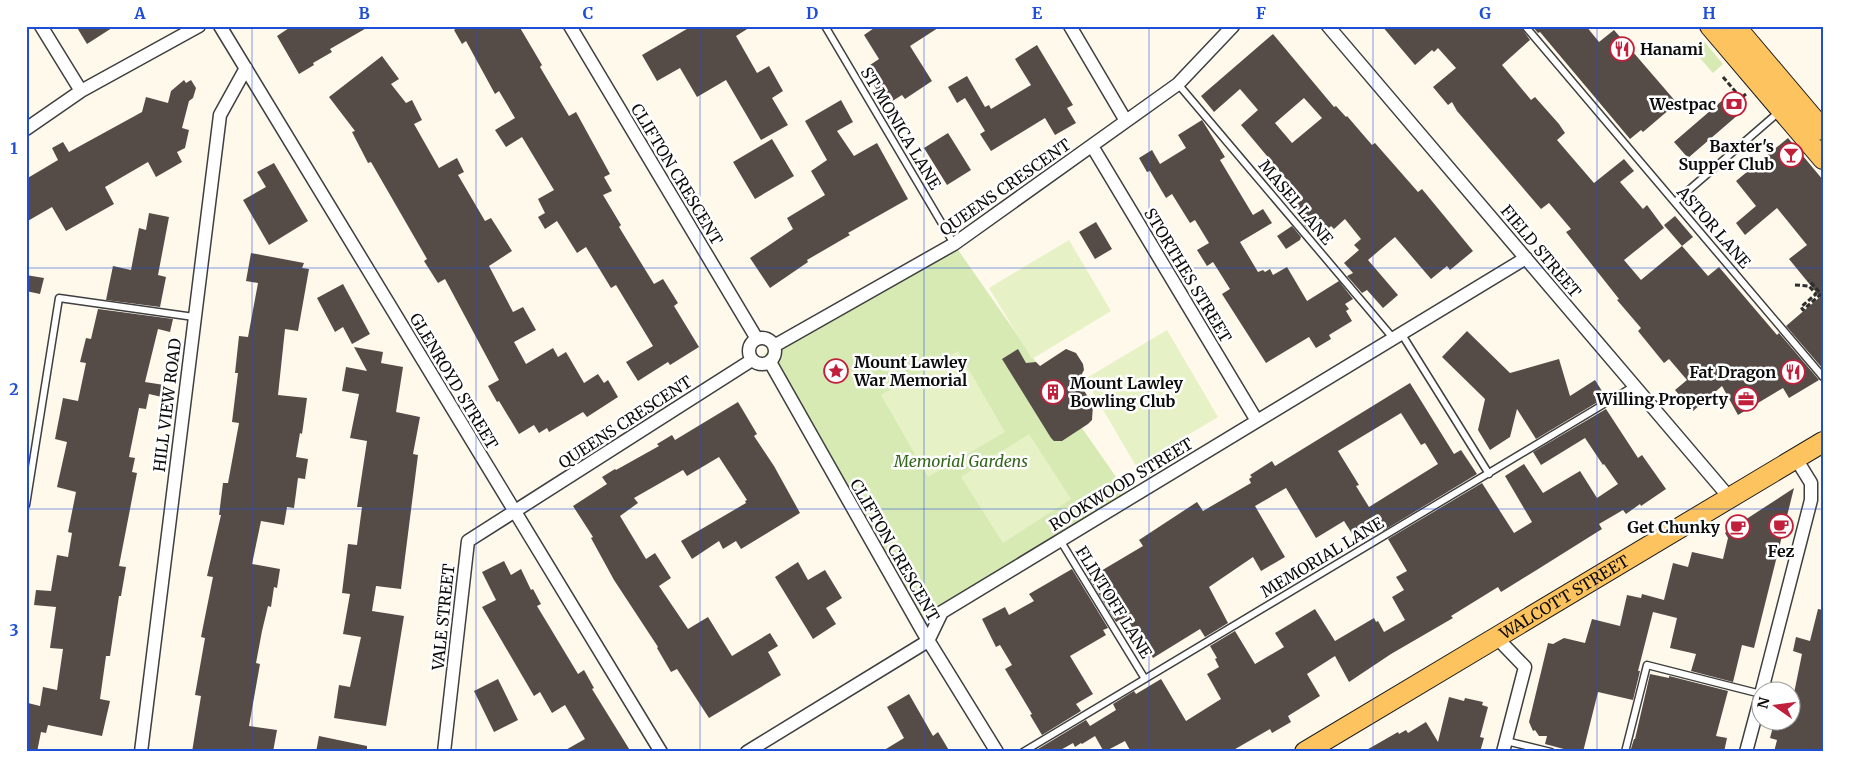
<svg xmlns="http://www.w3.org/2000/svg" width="1849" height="778" font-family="Merriweather,serif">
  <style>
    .green { fill: #d7eab4 }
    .pitch { fill: #e7f1c6 }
    .building { fill: #554c48; fill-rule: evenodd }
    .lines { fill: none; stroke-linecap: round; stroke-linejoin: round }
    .lane-casing { stroke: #3f3f3f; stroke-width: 9 }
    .street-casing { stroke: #3f3f3f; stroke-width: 15 }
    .primary-casing { stroke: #1d1d1d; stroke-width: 22 }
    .path { stroke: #2e2e2e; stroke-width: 3; stroke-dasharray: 5 2.5; stroke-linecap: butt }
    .lane { stroke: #fff; stroke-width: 6 }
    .street { stroke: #fff; stroke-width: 12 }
    .primary { stroke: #fdc35e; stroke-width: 20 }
    .grid { fill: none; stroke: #1d4ed8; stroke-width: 1; stroke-opacity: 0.55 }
    .labels { text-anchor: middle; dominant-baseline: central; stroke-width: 5; stroke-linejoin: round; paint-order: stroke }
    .poi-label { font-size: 16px; font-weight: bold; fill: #0c0c0c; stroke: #fff; text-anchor: end }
    .street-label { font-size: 16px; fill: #0c0c0c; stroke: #fff }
    .park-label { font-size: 16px; font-style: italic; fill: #33651b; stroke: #fff }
    .neatline { fill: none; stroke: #1d4ed8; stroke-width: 2 }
    .grid-label { font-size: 16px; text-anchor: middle; font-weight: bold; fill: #1d4ed8 }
  </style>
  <rect width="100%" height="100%" fill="#fff9eb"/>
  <path class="green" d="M 1702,39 L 1723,64 L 1713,73 L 1691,48 Z
    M 954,244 L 1130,497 L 942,612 L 923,632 L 764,354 Z"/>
  <path class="pitch" d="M 1069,240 L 1111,311 L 1032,359 L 989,288 Z
    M 1167,330 L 1218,417 L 1136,466 L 1085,379 Z
    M 958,351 L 1005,432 L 928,477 L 881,395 Z
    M 1029,434 L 1071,499 L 1003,543 L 961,477 Z"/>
  <path class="building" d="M 76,26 L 115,26 L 87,44 Z
    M 292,26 L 370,26 L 330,49 L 332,52 L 313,63 L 314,65 L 299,74 L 277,36 Z
    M 460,26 L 519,26 L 542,65 L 540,67 L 569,116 L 576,112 L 610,174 L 604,177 L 612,191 L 603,195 L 621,225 L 619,227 L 654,284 L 663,279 L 678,303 L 674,306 L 699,347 L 670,365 L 668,362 L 638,381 L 626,362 L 653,346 L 616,285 L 611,288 L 586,247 L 577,253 L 557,221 L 545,229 L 538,217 L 545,213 L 538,199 L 554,190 L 522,137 L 506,147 L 495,130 L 515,118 L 499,91 L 495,94 L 466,41 L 462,44 L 454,30 Z
    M 692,26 L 752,26 L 736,36 L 757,73 L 769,66 L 783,91 L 772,98 L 788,125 L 761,140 L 726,80 L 697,97 L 680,68 L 657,81 L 642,55 Z
    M 877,26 L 941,26 L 910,46 L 932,81 L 905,99 L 902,95 L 886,105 L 864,69 L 879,59 L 864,35 Z
    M 1382,26 L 1520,26 L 1530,40 L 1502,65 L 1531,100 L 1535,97 L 1559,124 L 1565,133 L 1557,140 L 1594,183 L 1624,159 L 1634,171 L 1620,182 L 1643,209 L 1647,205 L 1664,228 L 1624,260 L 1641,280 L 1682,246 L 1708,276 L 1719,267 L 1777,335 L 1779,333 L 1819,380 L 1789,398 L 1783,388 L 1738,415 L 1722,386 L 1693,411 L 1675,390 L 1687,380 L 1669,359 L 1664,363 L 1638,331 L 1641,328 L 1617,300 L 1619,299 L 1566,232 L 1571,229 L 1549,203 L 1541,209 L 1457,111 L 1452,102 L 1448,105 L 1433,87 L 1456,68 L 1438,48 L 1434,52 L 1432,50 L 1415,65 Z
    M 1532,26 L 1586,26 L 1599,42 L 1614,30 L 1677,103 L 1643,132 L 1641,130 L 1630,139 L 1540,32 L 1538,33 Z
    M 1273,34 L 1334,107 L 1336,106 L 1346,117 L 1347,116 L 1372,145 L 1375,143 L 1418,192 L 1422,189 L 1473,251 L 1450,270 L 1447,266 L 1431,279 L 1395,237 L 1368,260 L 1398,295 L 1383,308 L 1367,290 L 1362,293 L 1347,276 L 1353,273 L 1344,263 L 1359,250 L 1354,245 L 1361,239 L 1345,219 L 1334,229 L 1331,226 L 1327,230 L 1319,222 L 1309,231 L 1300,220 L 1304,218 L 1294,206 L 1303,199 L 1241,125 L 1258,110 L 1240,89 L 1214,112 L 1201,96 ZM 1304,98 L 1322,118 L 1292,143 L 1275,123 Z
    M 1037,45 L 1073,105 L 1067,108 L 1076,123 L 1055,135 L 1045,118 L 991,151 L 980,134 L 985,131 L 965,98 L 957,103 L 948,87 L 967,76 L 985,107 L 989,105 L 991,109 L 1031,85 L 1015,59 Z
    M 382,56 L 399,79 L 391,84 L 406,103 L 412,100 L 422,120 L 414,124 L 439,168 L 457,158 L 464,172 L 458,175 L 485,221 L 491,218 L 512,251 L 489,266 L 513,312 L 523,307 L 536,330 L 514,342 L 526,364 L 553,348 L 558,357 L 566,352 L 584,383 L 598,374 L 604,383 L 608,380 L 618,397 L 587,417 L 583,412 L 549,432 L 547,428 L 539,433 L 534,425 L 519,434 L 499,401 L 497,402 L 488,386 L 499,380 L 445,279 L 438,283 L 424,261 L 427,259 L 371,162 L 368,163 L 352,132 L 355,131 L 329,97 Z
    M 184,80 L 186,83 L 191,80 L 196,88 L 193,98 L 189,101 L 182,128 L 189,130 L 185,148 L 177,152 L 182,162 L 156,177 L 148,162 L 105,187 L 114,204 L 66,231 L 52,207 L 26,222 L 26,179 L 58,160 L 52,148 L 63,142 L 69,152 L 142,112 L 146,97 L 168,103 L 171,91 Z
    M 1732,92 L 1746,108 L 1688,158 L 1674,142 Z
    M 841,100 L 853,122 L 837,131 L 854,156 L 877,143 L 908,199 L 848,233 L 850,235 L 807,260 L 808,262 L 770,288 L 750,258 L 793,229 L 787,218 L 825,195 L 811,171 L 827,160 L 805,121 Z
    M 1202,120 L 1225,157 L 1220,160 L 1253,215 L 1263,209 L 1272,223 L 1240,242 L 1258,272 L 1263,270 L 1265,272 L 1270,269 L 1273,275 L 1287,267 L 1307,301 L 1339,281 L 1353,299 L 1345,304 L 1349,309 L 1346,311 L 1352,321 L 1329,335 L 1331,339 L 1316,348 L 1309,337 L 1266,363 L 1222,294 L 1230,289 L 1213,262 L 1207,266 L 1197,250 L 1209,243 L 1195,220 L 1190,223 L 1172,194 L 1166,198 L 1150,171 L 1147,172 L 1139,158 L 1152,150 L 1160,164 L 1186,148 L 1178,135 Z
    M 948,133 L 971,170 L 947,185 L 924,148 Z
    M 1788,138 L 1823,180 L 1823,369 L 1786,326 L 1820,297 L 1789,259 L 1807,245 L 1777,208 L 1745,235 L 1736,223 L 1756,206 L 1736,181 Z
    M 772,139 L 794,176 L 755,199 L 733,162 Z
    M 274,163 L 308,221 L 269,245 L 243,200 L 266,187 L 257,172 Z
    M 149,213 L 169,217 L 158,275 L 166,277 L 160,307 L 106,300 L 113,266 L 131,270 L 139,228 L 146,230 Z
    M 1675,216 L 1693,237 L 1682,246 L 1664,225 Z
    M 1096,222 L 1112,249 L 1095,259 L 1079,232 Z
    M 1292,226 L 1301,237 L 1300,240 L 1286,249 L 1277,236 Z
    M 251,253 L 304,263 L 302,268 L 309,269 L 298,331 L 285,329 L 278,395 L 307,398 L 302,434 L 300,433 L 296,457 L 308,459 L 305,479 L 298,478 L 294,508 L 287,507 L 284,525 L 261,521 L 252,564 L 280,569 L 277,588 L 274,587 L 271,607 L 268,606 L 262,631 L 256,663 L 260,664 L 249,726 L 277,730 L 273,752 L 192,752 L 201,696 L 195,695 L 205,638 L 201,637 L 213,577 L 207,576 L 221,515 L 219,515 L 223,483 L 228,483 L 239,423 L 232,422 L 238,373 L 235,373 L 239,336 L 248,337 L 258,283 L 246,281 Z
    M 26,275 L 44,278 L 40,294 L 26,291 Z
    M 343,284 L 370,334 L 352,344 L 343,327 L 335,332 L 317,298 Z
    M 98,309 L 173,319 L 170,332 L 158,329 L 145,382 L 164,385 L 162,397 L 149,394 L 146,409 L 139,408 L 129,457 L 135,458 L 132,472 L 137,473 L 119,566 L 126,567 L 121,596 L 119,596 L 110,656 L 106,656 L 100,699 L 110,701 L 102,736 L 48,725 L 46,733 L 41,732 L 37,752 L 26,752 L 26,713 L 28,703 L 40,706 L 43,687 L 57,690 L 63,649 L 50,648 L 56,607 L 34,605 L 36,590 L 51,591 L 57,555 L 68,557 L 72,533 L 68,532 L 76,492 L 57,487 L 67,442 L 55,439 L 63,398 L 78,401 L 86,363 L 80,362 L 86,338 L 91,339 Z
    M 1467,331 L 1510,373 L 1559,359 L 1570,396 L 1595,380 L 1602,391 L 1597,394 L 1601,400 L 1536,439 L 1517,409 L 1510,437 L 1490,450 L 1478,430 L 1485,399 L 1442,357 Z
    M 354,347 L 383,352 L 381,363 L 403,367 L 396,412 L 420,417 L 413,454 L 418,455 L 401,589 L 376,586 L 372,611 L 404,616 L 386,726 L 334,718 L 339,685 L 350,687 L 361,637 L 343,634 L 350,594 L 342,593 L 348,544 L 357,545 L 362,507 L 357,507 L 367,441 L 350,438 L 359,394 L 342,391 L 346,367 L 367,371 Z
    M 1018,349 L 1026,363 L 1036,362 L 1040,366 L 1066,349 L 1076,353 L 1083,364 L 1084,370 L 1078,381 L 1093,405 L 1092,420 L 1088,424 L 1062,441 L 1054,441 L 1051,438 L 1002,359 Z
    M 1410,383 L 1454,454 L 1461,450 L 1477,474 L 1383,531 L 1379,525 L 1356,540 L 1344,521 L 1316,538 L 1286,488 L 1255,506 L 1285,557 L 1261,571 L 1253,557 L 1209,587 L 1228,623 L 1205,637 L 1200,629 L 1153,658 L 1144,643 L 1142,644 L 1126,617 L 1116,622 L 1089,578 L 1143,546 L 1139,540 L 1197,502 L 1203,511 L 1251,483 L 1249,479 L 1252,477 L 1250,475 L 1272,461 L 1275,466 ZM 1401,413 L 1421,445 L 1425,443 L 1438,464 L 1369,507 L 1356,486 L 1359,485 L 1338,451 Z
    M 738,402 L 757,434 L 754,436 L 774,466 L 800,513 L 741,549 L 736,541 L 723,549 L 719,541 L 692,559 L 681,541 L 746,503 L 745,501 L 747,500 L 719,457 L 687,476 L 683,470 L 634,498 L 638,503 L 620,516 L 646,559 L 655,553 L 671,578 L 659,586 L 688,629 L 708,617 L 732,656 L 770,633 L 778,646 L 768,652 L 781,675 L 709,718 L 677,669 L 671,672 L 657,648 L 658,647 L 614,580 L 591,538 L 593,537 L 573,506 L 607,484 L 602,477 L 615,469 L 616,470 L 659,446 L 657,444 L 672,435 L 675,440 Z
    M 1606,409 L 1638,458 L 1642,455 L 1666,489 L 1641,506 L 1640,504 L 1626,514 L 1623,510 L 1599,524 L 1602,529 L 1535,571 L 1501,592 L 1498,587 L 1451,616 L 1453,618 L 1391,654 L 1349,682 L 1335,656 L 1307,674 L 1320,696 L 1288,716 L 1291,722 L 1272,733 L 1270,729 L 1230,752 L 1131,752 L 1125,741 L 1104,752 L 1095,736 L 1082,744 L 1081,743 L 1075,747 L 1073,743 L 1057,752 L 1033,752 L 1086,720 L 1090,726 L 1116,710 L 1113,704 L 1134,691 L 1136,694 L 1161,679 L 1186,721 L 1221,699 L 1207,674 L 1219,667 L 1215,659 L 1217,658 L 1210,646 L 1235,631 L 1255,664 L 1284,647 L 1275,633 L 1315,609 L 1335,641 L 1374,618 L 1376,622 L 1378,621 L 1384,632 L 1405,620 L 1392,597 L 1404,590 L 1396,577 L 1407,571 L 1388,539 L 1482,483 L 1514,533 L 1532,522 L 1505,476 L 1524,464 L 1543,493 L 1580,471 L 1597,498 L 1618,484 L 1604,464 L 1603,465 L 1585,438 L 1541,465 L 1533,452 Z
    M 1794,488 L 1754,648 L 1742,645 L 1733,682 L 1691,671 L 1696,654 L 1670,648 L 1677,618 L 1653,612 L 1638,671 L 1640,671 L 1633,700 L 1598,692 L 1583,752 L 1575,752 L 1545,744 L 1547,736 L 1539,736 L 1535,730 L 1533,731 L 1529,722 L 1548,643 L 1553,644 L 1564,638 L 1585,643 L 1592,619 L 1620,626 L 1627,595 L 1641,598 L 1642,594 L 1664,600 L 1673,563 L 1688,567 L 1692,552 L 1723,559 L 1728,538 L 1725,533 Z
    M 504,561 L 511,575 L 521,569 L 531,590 L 533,589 L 541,604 L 537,606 L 578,674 L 584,670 L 594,688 L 592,689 L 631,752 L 562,752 L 585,739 L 565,705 L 552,713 L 540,692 L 534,696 L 482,607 L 496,600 L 482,572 Z
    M 798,562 L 808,580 L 825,570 L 842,598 L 826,608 L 836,624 L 813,639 L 775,577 Z
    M 1072,569 L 1108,628 L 1103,630 L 1106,635 L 1070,656 L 1093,694 L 1076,704 L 1081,711 L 1042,735 L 1030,715 L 1032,714 L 1005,669 L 1012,665 L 1000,645 L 996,647 L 982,619 L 1005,607 L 1009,615 L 1034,601 L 1029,594 Z
    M 1818,609 L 1823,610 L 1823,752 L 1774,752 L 1777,740 L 1770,738 L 1774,723 L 1786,726 L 1787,720 L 1792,720 L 1792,703 L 1802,654 L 1793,651 L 1796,637 L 1810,641 Z
    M 1650,674 L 1669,678 L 1669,676 L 1728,691 L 1716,736 L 1727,738 L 1724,752 L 1630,752 L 1634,739 L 1635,739 Z
    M 498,679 L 518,720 L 494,732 L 474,691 Z
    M 909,694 L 933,736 L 938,732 L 950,752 L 881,752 L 904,738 L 887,707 Z
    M 1449,697 L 1464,701 L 1465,698 L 1483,702 L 1482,705 L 1488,707 L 1480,737 L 1484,738 L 1480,752 L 1363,752 L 1398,732 L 1399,734 L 1406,730 L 1408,733 L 1426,722 L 1438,742 Z
    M 319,736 L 367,746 L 367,752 L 316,752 Z"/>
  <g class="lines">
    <g class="lane-casing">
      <path id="lane" d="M 825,26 L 954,244
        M 1525,26 L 1823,377
        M 1178,84 L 1393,338
        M 1675,202 L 1780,111
        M 1401,333 L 1489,474
        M 26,505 L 59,298 L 194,317
        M 1060,540 L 1145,679
        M 1506,741 L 1551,752
        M 1023,752 L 1634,386
        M 1625,752 L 1647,665 L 1761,694"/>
    </g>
    <g class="street-casing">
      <path id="street" d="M 41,26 L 81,91
        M 220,26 L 661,752
        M 570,26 L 757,339
        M 1070,26 L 1126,121
        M 1328,26 L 1729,497
        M 26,129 L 81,91 L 199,26
        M 1092,146 L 1257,421
        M749 351a13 13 0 1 1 26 0a13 13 0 1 1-26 0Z
        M 774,346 L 954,244 L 1178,84 L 1233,26
        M 770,362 L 923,632 L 997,752
        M 1497,638 L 1525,667 L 1503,752
        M 1762,690 L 1811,500 L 1811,483 L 1795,457
        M 141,752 L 220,115 L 246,68
        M 444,752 L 468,541 L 752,360
        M 747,752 L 928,641 L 942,612 L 1526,258
        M 1746,752 L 1762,692"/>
    </g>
    <g class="primary-casing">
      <g id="primary">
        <path d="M 1710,26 L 1823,159"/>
        <path d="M 1735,26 L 1823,130"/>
        <path id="s1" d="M 1305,752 L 1823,442"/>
      </g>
    </g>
    <path class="path" d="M 1723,77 L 1741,98 L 1746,94
      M 1795,285 L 1809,286 L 1816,294 L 1801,307 L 1803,310 L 1821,294 L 1809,280"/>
    <use href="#lane" class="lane"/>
    <use href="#street" class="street"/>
    <use href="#primary" class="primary"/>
  </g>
  <path class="grid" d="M 252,26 L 252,752M 476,26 L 476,752M 700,26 L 700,752M 924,26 L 924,752M 1149,26 L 1149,752M 1373,26 L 1373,752M 1597,26 L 1597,752M 26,268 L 1823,268M 26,509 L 1823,509"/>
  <defs>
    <g id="restaurant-ring" transform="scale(1.25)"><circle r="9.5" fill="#fff" stroke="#c0203b" stroke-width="1.5"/><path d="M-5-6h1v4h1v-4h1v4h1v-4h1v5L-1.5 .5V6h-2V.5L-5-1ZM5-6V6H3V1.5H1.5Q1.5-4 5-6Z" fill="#c0203b"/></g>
    <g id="bank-ring" transform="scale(1.25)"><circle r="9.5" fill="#fff" stroke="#c0203b" stroke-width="1.5"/><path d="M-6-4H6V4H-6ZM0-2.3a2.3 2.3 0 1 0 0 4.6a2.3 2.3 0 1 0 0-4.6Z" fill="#c0203b"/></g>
    <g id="bar-ring" transform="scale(1.25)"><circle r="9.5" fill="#fff" stroke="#c0203b" stroke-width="1.5"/><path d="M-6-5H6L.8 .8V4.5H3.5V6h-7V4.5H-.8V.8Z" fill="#c0203b"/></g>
    <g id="sight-ring" transform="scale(1.25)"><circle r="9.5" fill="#fff" stroke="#c0203b" stroke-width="1.5"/><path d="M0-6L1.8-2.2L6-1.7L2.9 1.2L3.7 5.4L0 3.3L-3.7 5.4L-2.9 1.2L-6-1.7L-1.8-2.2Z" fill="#c0203b"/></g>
    <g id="building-ring" transform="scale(1.25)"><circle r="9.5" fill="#fff" stroke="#c0203b" stroke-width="1.5"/><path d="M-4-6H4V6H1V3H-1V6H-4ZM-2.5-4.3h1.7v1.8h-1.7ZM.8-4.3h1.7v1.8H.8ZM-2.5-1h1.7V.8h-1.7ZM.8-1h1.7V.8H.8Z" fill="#c0203b"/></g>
    <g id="office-ring" transform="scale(1.25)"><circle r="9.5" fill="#fff" stroke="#c0203b" stroke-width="1.5"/><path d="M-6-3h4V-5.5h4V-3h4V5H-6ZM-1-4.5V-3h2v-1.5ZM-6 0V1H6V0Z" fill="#c0203b"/></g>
    <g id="cafe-ring" transform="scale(1.25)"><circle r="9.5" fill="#fff" stroke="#c0203b" stroke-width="1.5"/><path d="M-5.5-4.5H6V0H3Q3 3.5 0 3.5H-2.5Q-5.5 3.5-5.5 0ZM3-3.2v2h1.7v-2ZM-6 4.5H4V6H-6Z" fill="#c0203b"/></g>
  </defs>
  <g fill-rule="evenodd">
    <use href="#restaurant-ring" x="1622" y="49"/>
    <use href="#bank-ring" x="1734" y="104"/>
    <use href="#bar-ring" x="1791" y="155"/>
    <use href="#sight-ring" x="836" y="371"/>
    <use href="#restaurant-ring" x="1793" y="372"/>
    <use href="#building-ring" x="1053" y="392"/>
    <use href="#office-ring" x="1746" y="399"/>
    <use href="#cafe-ring" x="1781" y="526"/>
    <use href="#cafe-ring" x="1738" y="527"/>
  </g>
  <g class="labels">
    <g class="poi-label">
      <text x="1640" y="49" text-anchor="start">Hanami</text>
      <text x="1716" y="104">Westpac</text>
      <text x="1774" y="146">Baxter's<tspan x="1774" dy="18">Supper Club</tspan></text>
      <text x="854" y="362" text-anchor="start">Mount Lawley<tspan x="854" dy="18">War Memorial</tspan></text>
      <text x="1776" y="372">Fat Dragon</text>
      <text x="1070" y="383" text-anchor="start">Mount Lawley<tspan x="1070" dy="18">Bowling Club</tspan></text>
      <text x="1728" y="399">Willing Property</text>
      <text x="1720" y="527">Get Chunky</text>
      <text x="1781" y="551" text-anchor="middle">Fez</text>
    </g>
    <g class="street-label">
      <text transform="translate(901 128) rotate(59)">ST MONICA LANE</text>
      <text transform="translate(677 174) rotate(59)">CLIFTON CRESCENT</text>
      <text transform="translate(1005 187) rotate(-35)">QUEENS CRESCENT</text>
      <text transform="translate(1296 202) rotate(50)">MASEL LANE</text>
      <text transform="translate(1714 227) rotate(49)">ASTOR LANE</text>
      <text transform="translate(1541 251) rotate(50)">FIELD STREET</text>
      <text transform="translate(1188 275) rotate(59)">STORTHES STREET</text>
      <text transform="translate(454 381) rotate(59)">GLENROYD STREET</text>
      <text transform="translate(167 405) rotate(-83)">HILL VIEW ROAD</text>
      <text transform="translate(625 422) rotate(-33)">QUEENS CRESCENT</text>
      <text transform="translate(1121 484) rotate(-31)">ROOKWOOD STREET</text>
      <text transform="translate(895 550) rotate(60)">CLIFTON CRESCENT</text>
      <text transform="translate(1322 557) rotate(-31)">MEMORIAL LANE</text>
      <text stroke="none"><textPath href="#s1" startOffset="302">WALCOTT STREET</textPath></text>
      <text transform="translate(1114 602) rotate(58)">FLINTOFF LANE</text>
      <text transform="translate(443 617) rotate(-84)">VALE STREET</text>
    </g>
    <g class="park-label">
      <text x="961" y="461">Memorial Gardens</text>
    </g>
  </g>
  <rect width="1849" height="778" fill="none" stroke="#ffffff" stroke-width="55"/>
  <g transform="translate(1776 706) rotate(284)"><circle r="24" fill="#ffffff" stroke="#9e9e9e"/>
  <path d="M0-4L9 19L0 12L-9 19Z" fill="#c0203b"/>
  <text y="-8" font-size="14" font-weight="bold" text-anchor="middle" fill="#0c0c0c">N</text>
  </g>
  <rect x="28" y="28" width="1794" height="722" class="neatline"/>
  <g class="grid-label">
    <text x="140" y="19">A</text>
    <text x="364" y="19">B</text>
    <text x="588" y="19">C</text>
    <text x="812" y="19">D</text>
    <text x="1037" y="19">E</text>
    <text x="1261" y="19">F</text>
    <text x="1485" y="19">G</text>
    <text x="1709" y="19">H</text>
    <text x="14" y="154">1</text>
    <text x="14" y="395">2</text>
    <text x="14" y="636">3</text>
  </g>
</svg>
